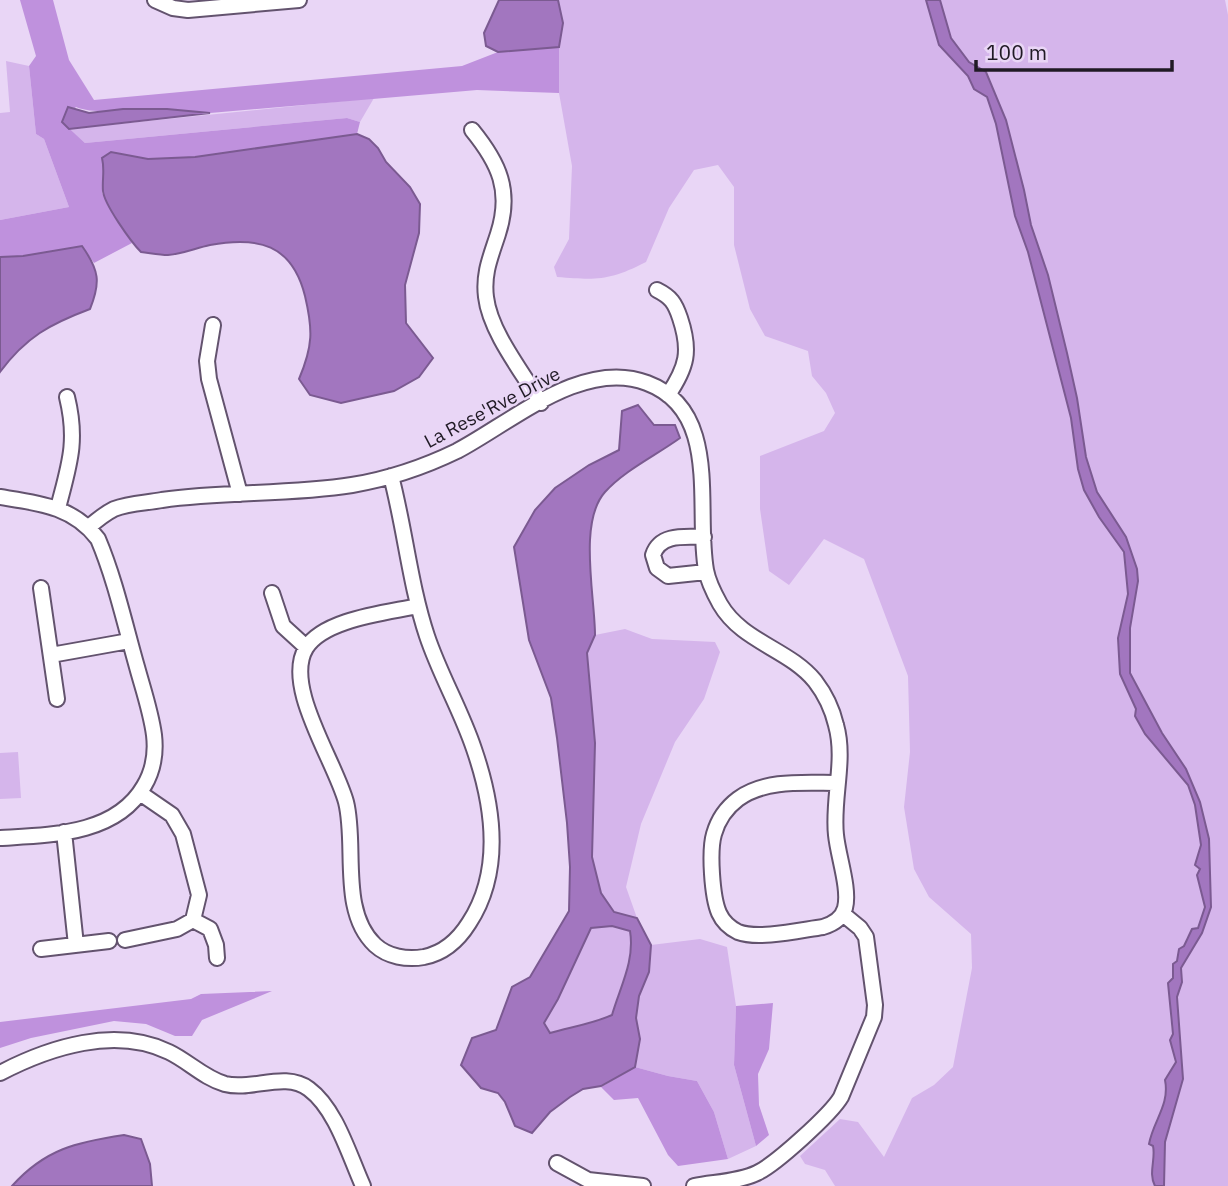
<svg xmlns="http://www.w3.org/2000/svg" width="1228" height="1186" font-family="'IBM Plex Sans',sans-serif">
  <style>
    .green { fill: #d5b5eb }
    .forest { fill: #bf91dd }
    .water { fill: #a276bf; stroke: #7b5a91; stroke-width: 2; fill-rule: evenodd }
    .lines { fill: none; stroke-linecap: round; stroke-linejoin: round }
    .street-casing { stroke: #63536e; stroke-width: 18 }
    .street { stroke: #fff; stroke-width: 14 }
    .labels { text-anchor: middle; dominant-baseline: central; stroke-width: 5; stroke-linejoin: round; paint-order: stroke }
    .street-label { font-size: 19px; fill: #201a25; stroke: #e9d6f6 }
  </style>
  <rect width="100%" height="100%" fill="#e9d6f6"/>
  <path class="green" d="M 558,0 L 926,0 L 939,46 L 968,76 L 974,89 L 987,97 L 996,124 L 1015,216 L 1028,252 L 1071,418 L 1078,469 L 1084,490 L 1099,517 L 1124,552 L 1128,594 L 1118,638 L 1120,674 L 1136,709 L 1135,716 L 1145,734 L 1188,785 L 1195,805 L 1201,845 L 1198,853 L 1200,870 L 1197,875 L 1205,907 L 1198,929 L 1187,937 L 1184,946 L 1179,949 L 1177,961 L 1173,965 C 1173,988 1167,1011 1173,1034 L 1170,1040 L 1176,1062 L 1165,1080 L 1168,1093 L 1153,1146 L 1155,1156 L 1152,1181 L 1155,1186 L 835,1186 L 825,1170 L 805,1164 L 800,1156 L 840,1119 L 858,1122 L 884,1157 L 912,1098 L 934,1085 L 953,1067 L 972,968 L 971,934 L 929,897 L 914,869 L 904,807 L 910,752 L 908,676 L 864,559 L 824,539 L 789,585 L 769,571 L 760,509 L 760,456 L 824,431 L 835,413 L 826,393 L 812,376 L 808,351 L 765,336 L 750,309 L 734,245 L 734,187 L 718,165 L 694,170 L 669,208 L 646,262 C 609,281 597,280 557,277 L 554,267 L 569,239 L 572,166 L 559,93 L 559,47 L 563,23 Z
    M 940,0 L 1225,0 L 1228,15 L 1228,1186 L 1164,1186 L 1165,1143 L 1183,1079 L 1177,997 L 1182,982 L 1181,969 L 1202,933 L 1211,907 L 1209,839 L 1186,769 L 1162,733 L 1130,673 L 1130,628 L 1138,581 L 1137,569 L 1125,537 L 1097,492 L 1086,457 L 1077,398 L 1067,353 L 1048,275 L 1031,225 L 1024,190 L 1006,120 L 987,72 L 969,62 L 951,38 Z
    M 6,61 L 29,66 L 36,134 L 44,139 L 69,207 L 0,220 L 0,113 L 10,112 Z
    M 374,98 L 360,122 L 347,118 L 85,143 L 69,129 Z
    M 625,629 L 652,639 L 715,642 L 720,652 L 704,699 L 675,742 L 641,824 L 626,887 L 637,918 L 614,912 L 601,893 L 592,857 L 595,743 L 587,653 L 595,635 Z
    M 18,752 L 21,798 L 0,799 L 0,753 Z
    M 612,926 L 630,931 C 634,962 620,987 612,1015 C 592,1023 571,1027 550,1034 L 544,1023 L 558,999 L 591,928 Z
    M 700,939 L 727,947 L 736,1006 L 734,1065 L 756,1146 L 728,1159 L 714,1112 L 697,1081 L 668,1076 L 635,1067 L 639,1039 L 636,1018 L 639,996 L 649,972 L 651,945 Z"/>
  <path class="forest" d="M 20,0 L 53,0 L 69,60 L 94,100 L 462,66 L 498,52 L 559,47 L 559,93 L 477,90 L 210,113 C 195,112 180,109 165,109 C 140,108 97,116 76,107 L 62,122 L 85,143 L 347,118 L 360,122 L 357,134 L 195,157 L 148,159 L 110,152 L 102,158 L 105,169 L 102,193 L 132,243 L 94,263 L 82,246 L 23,256 L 0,257 L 0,220 L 69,207 L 44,139 L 36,134 L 29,66 L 36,56 Z
    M 272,991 L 202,1020 L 192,1036 L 175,1036 L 146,1024 L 114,1021 L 31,1038 L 0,1048 L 0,1022 L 191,999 L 201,994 Z
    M 773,1003 L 769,1049 L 758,1074 L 759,1105 L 769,1135 L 756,1146 L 734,1065 L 736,1006 Z
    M 635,1067 L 668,1076 L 697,1081 L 714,1112 L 728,1159 L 678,1166 L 668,1155 L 638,1098 L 614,1100 L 601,1087 Z"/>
  <path class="water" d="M 499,0 L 558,0 L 563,23 L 559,47 L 498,52 L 486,46 L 484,33 Z
    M 926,0 L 940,0 L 951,38 L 969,62 L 986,72 L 1006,120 L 1024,190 L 1031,225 L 1048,275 L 1067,353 L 1077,398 L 1086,457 L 1097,492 L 1126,537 L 1137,569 L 1138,581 L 1130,628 L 1130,673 L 1162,733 L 1186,769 L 1200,802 L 1209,839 L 1211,907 L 1202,933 L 1181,968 L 1182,982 L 1177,997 L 1183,1079 L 1165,1142 L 1164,1186 L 1155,1186 C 1148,1173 1156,1159 1153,1146 L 1149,1144 C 1153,1121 1170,1105 1165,1080 L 1176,1062 L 1170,1040 L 1173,1034 L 1168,983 L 1173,978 L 1173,964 L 1177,961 L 1179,949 L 1184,946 L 1192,929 L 1198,928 L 1205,907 L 1197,875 L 1200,869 L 1195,865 L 1201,845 L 1195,805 L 1188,785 L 1145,734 L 1135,716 L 1136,709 L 1120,674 L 1118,638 L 1128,594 L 1124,552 L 1099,517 L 1084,490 L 1078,469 L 1071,418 L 1028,252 L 1015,216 L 996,124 L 987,97 L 974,89 L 968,76 L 939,45 Z
    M 68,107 L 89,113 L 123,109 L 167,109 L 210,113 L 69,129 L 62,122 Z
    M 357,134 L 369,139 L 378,148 L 386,162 L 410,187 L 420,204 L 419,233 L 405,285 L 406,323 L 433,358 L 419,377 L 394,391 L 341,403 L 310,395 L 299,379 C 313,346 313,330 305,296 C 292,244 258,236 210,245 C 196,248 182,254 168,255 C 159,255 150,253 141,252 C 131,242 104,204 103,191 C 102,179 105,170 102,158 L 111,152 L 148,159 L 195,157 Z
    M 82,246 C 99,270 101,282 90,309 C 50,324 26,337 0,372 L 0,257 L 23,256 Z
    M 638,405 L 654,425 L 675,425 L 680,438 C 655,456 625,470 605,492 C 578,522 595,597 595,635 L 587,653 L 595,743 L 592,857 L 601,893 L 614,912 L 637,918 L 651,945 L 649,972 L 639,996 L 636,1018 L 640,1039 L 635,1067 L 601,1086 L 583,1089 L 570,1097 L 550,1112 L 532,1133 L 515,1126 L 505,1102 L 498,1093 L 481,1088 L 461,1065 L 472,1038 L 496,1030 L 512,987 L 530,977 L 569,911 L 570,867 L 567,823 L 557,738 L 551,698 L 529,640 L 514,547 L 535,510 L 555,488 L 589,465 L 619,450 L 622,411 ZM 612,926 L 630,931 C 635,961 620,987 612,1015 C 592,1024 571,1027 550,1033 L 544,1023 L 558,999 L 591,928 Z
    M 124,1135 L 141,1139 L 150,1164 L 152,1186 L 12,1186 C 45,1149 77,1142 124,1135 Z"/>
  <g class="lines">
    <g class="street-casing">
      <path id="street" d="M 155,0 L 173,8 L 188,10 L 299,0
        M 472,130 C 499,163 512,191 498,234 C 491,256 483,273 486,297 C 490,332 523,373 541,403
        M 657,290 C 671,297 675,303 680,318 C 691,351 687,367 668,395
        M 213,325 L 207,361 L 209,379 L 240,494
        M 391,476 C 405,529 410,585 427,636 C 440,675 461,710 474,749 C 493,804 503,871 469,923 C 459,939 444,953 424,957 C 407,960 388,957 375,945 C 339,911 357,845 346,802 C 335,761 283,686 306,648 C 324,619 386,613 418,606
        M 0,497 C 38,503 73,506 98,539 C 115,579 125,625 137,667 C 143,689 151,712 154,735 C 156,752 153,771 144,786 C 116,835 50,835 0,838
        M 58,508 C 69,465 78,442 67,397
        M 89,527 C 97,520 104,514 114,509 C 129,503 146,503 162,500 C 225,491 289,495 352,485 C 388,479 424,467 457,451 C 512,422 583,358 647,383 C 722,411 695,509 706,570 C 708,581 715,595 720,604 C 742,642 789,649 815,681 C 825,694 832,708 836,725 C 846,760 832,799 836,835 C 838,856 850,889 845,908 C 842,919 833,924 823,927 C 801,930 759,940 738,932 C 730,928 723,922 719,913 C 712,897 709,851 714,834 C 718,820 726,808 738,799 C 765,779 805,783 837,783
        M 704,537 C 686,537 660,533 653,555 L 657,568 L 668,576 L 706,572
        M 41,588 L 57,699
        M 272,593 L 283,626 L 306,647
        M 51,655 L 129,641
        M 140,793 L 172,815 L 183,834 L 199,895 L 193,920 L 210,929 L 216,945 L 217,958
        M 64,832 L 76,945
        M 125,940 L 177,929 L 193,920
        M 41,949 L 109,941
        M 0,1073 C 50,1047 115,1026 169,1052 C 188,1061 204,1078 225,1084 C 252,1091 285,1071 309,1089 C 336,1109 349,1155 363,1186
        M 557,1163 L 588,1180 L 643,1186
        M 694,1186 C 714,1182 738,1182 757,1173 C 776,1164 831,1114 841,1097 L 874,1017 L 875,1005 L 866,937 L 860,928 L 843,914"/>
    </g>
    <use href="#street" class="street"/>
  </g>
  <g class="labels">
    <g class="street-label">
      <text transform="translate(492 407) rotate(-28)">La Rese'Rve Drive</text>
    </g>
  </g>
  <path d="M976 60v10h196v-10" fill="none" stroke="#201a25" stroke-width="3.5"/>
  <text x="986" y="60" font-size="21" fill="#201a25" stroke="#e9d6f6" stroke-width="5" paint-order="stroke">100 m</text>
</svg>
